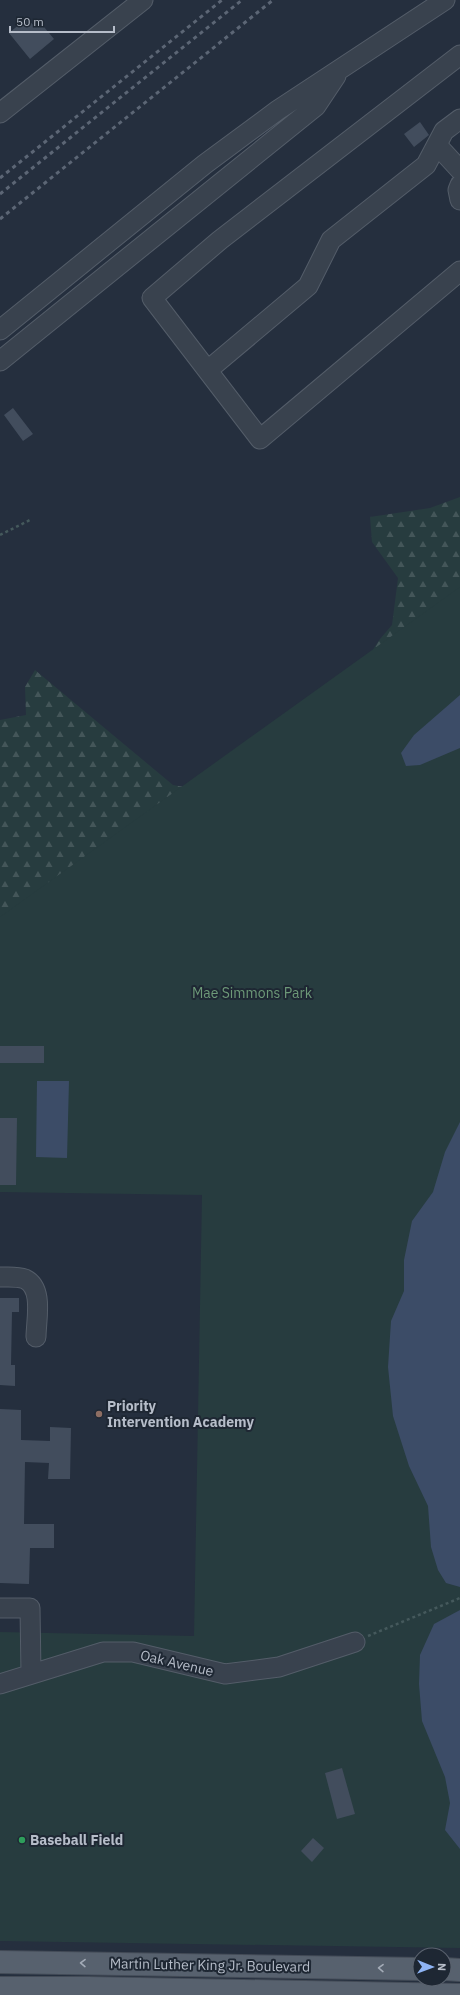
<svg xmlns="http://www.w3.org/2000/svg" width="460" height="1995" font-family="'IBM Plex Sans',sans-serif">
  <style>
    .forest { fill: url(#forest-firs) }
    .park { fill: #273c3f }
    .water { fill: #3c4c67 }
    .building { fill: #424d5d }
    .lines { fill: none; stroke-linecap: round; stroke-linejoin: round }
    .minor-casing { stroke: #545d69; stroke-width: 21 }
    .major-casing { stroke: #434b57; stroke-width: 24 }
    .path { stroke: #45595c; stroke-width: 2.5; stroke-dasharray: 3 3; stroke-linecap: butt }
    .minor { stroke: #39424e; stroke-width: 19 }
    .major { stroke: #57616e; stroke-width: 22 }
    .rail { stroke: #5c6675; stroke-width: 3; stroke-dasharray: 4 4; stroke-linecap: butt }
    .oneway { stroke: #a3abb7 }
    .education-dot { fill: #8d6e63; stroke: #1e2733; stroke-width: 1.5 }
    .leisure-dot { fill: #2e9e5b; stroke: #1e2733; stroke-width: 1.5 }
    .labels { text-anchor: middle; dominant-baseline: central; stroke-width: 4; stroke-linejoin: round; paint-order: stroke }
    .park-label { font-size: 14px; fill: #6d9978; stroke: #1e2733 }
    .poi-label { font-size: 14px; font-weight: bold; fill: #b6bdc9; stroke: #1e2733; text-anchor: start }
    .street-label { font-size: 14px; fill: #b6bdc9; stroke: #1e2733 }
  </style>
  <defs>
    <pattern id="forest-firs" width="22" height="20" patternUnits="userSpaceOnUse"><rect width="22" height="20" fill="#273c3f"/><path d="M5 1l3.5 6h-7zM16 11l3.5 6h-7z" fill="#445659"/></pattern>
  </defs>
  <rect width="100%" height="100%" fill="#252f3e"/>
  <path class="forest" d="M 460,497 L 460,689 L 0,935 L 0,720 L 26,715 L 25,687 L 35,670 L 173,785 L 196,789 L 360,669 L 380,639 L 392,625 L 398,578 L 372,542 L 370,517 L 430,508 Z"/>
  <path class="park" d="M 460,587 L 460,1948 L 0,1941 L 0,1632 L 194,1636 L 202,1195 L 0,1192 L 0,917 Z"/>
  <path class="water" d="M 460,695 L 460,748 L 420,765 L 406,766 L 401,753 L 414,735 Z
    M 37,1081 L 69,1081 L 67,1158 L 36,1157 Z
    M 460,1122 L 460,1587 L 446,1583 L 438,1570 L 431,1547 L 428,1506 L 409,1466 L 393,1416 L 388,1367 L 391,1321 L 404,1291 L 404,1260 L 412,1221 L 433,1192 L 445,1152 Z
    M 460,1610 L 460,1849 L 445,1830 L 450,1803 L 445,1777 L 422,1721 L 419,1684 L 420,1655 L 434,1624 Z"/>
  <path class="building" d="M 27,18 L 34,26 L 39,21 L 54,39 L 30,59 L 9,33 Z
    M 420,122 L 429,135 L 414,147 L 404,134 Z
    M 13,408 L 33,434 L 23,441 L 4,415 Z
    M 0,1046 L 44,1046 L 44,1063 L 0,1063 Z
    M 0,1118 L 17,1118 L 16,1185 L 0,1185 Z
    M 0,1298 L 19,1298 L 19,1312 L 12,1312 L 11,1365 L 15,1365 L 15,1386 L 0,1385 Z
    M 0,1409 L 21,1410 L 21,1440 L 50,1441 L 50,1427 L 71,1428 L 70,1479 L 48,1479 L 49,1463 L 25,1462 L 24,1524 L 54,1524 L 54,1548 L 30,1548 L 29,1584 L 0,1583 Z
    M 342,1768 L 355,1814 L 337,1819 L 325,1773 Z
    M 313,1838 L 324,1848 L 312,1862 L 301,1851 Z"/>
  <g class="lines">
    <g class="minor-casing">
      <path id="minor" d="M 460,55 L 220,240 L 152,298 L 260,439 L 460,271
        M 0,113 L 143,0
        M 437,145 L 460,170
        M 460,185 L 458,190 L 460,200
        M 0,330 L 205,164 L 278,110 L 445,0
        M 0,361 L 316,106 L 336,76
        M 208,370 L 308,286 L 331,240 L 426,165 L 444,131 L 460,119
        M 0,1277 C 8,1277 17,1276 25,1279 C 44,1288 36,1320 36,1337
        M 0,1608 L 30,1608 L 31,1674
        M 0,1684 L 103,1652 L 133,1652 L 225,1674 L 279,1667 L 355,1642"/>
    </g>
    <g class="major-casing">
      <path id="major" d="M 0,1962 L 420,1969
        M 444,1969 L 460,1970
        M 0,1988 L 88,1988 L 460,1995"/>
    </g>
    <path class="path" d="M 0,535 L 30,520
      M 368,1636 L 460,1598"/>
    <use href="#minor" class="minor"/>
    <use href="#major" class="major"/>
    <path class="rail" d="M 0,178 L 222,0
      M 0,194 L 242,0
      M 0,219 L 273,0"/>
  </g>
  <defs><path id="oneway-chevron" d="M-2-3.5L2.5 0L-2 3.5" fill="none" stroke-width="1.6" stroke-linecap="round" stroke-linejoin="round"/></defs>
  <g class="oneway">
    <use href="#oneway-chevron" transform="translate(83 1963) rotate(-179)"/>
    <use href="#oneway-chevron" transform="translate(381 1968) rotate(-179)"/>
  </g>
  <circle class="education-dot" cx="99" cy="1414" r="4"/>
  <circle class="leisure-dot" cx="22" cy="1840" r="4"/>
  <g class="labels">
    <g class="park-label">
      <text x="252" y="993">Mae Simmons Park</text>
    </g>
    <g class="poi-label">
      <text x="107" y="1406">Priority<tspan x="107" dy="16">Intervention Academy</tspan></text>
      <text x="30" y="1840">Baseball Field</text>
    </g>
    <g class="street-label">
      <text transform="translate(177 1663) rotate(13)">Oak Avenue</text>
      <text transform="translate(210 1965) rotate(1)">Martin Luther King Jr. Boulevard</text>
    </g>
  </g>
  <g transform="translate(432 1967) rotate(91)"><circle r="19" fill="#1e2733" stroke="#5b636f"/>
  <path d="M0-3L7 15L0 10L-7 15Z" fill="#8fb4f5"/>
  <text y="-6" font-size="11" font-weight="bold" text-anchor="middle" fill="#b6bdc9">N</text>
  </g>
  <path d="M10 26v6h104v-6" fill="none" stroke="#b6bdc9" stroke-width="2"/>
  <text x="16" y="26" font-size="12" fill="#b6bdc9" stroke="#1e2733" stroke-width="3" paint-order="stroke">50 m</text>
</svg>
